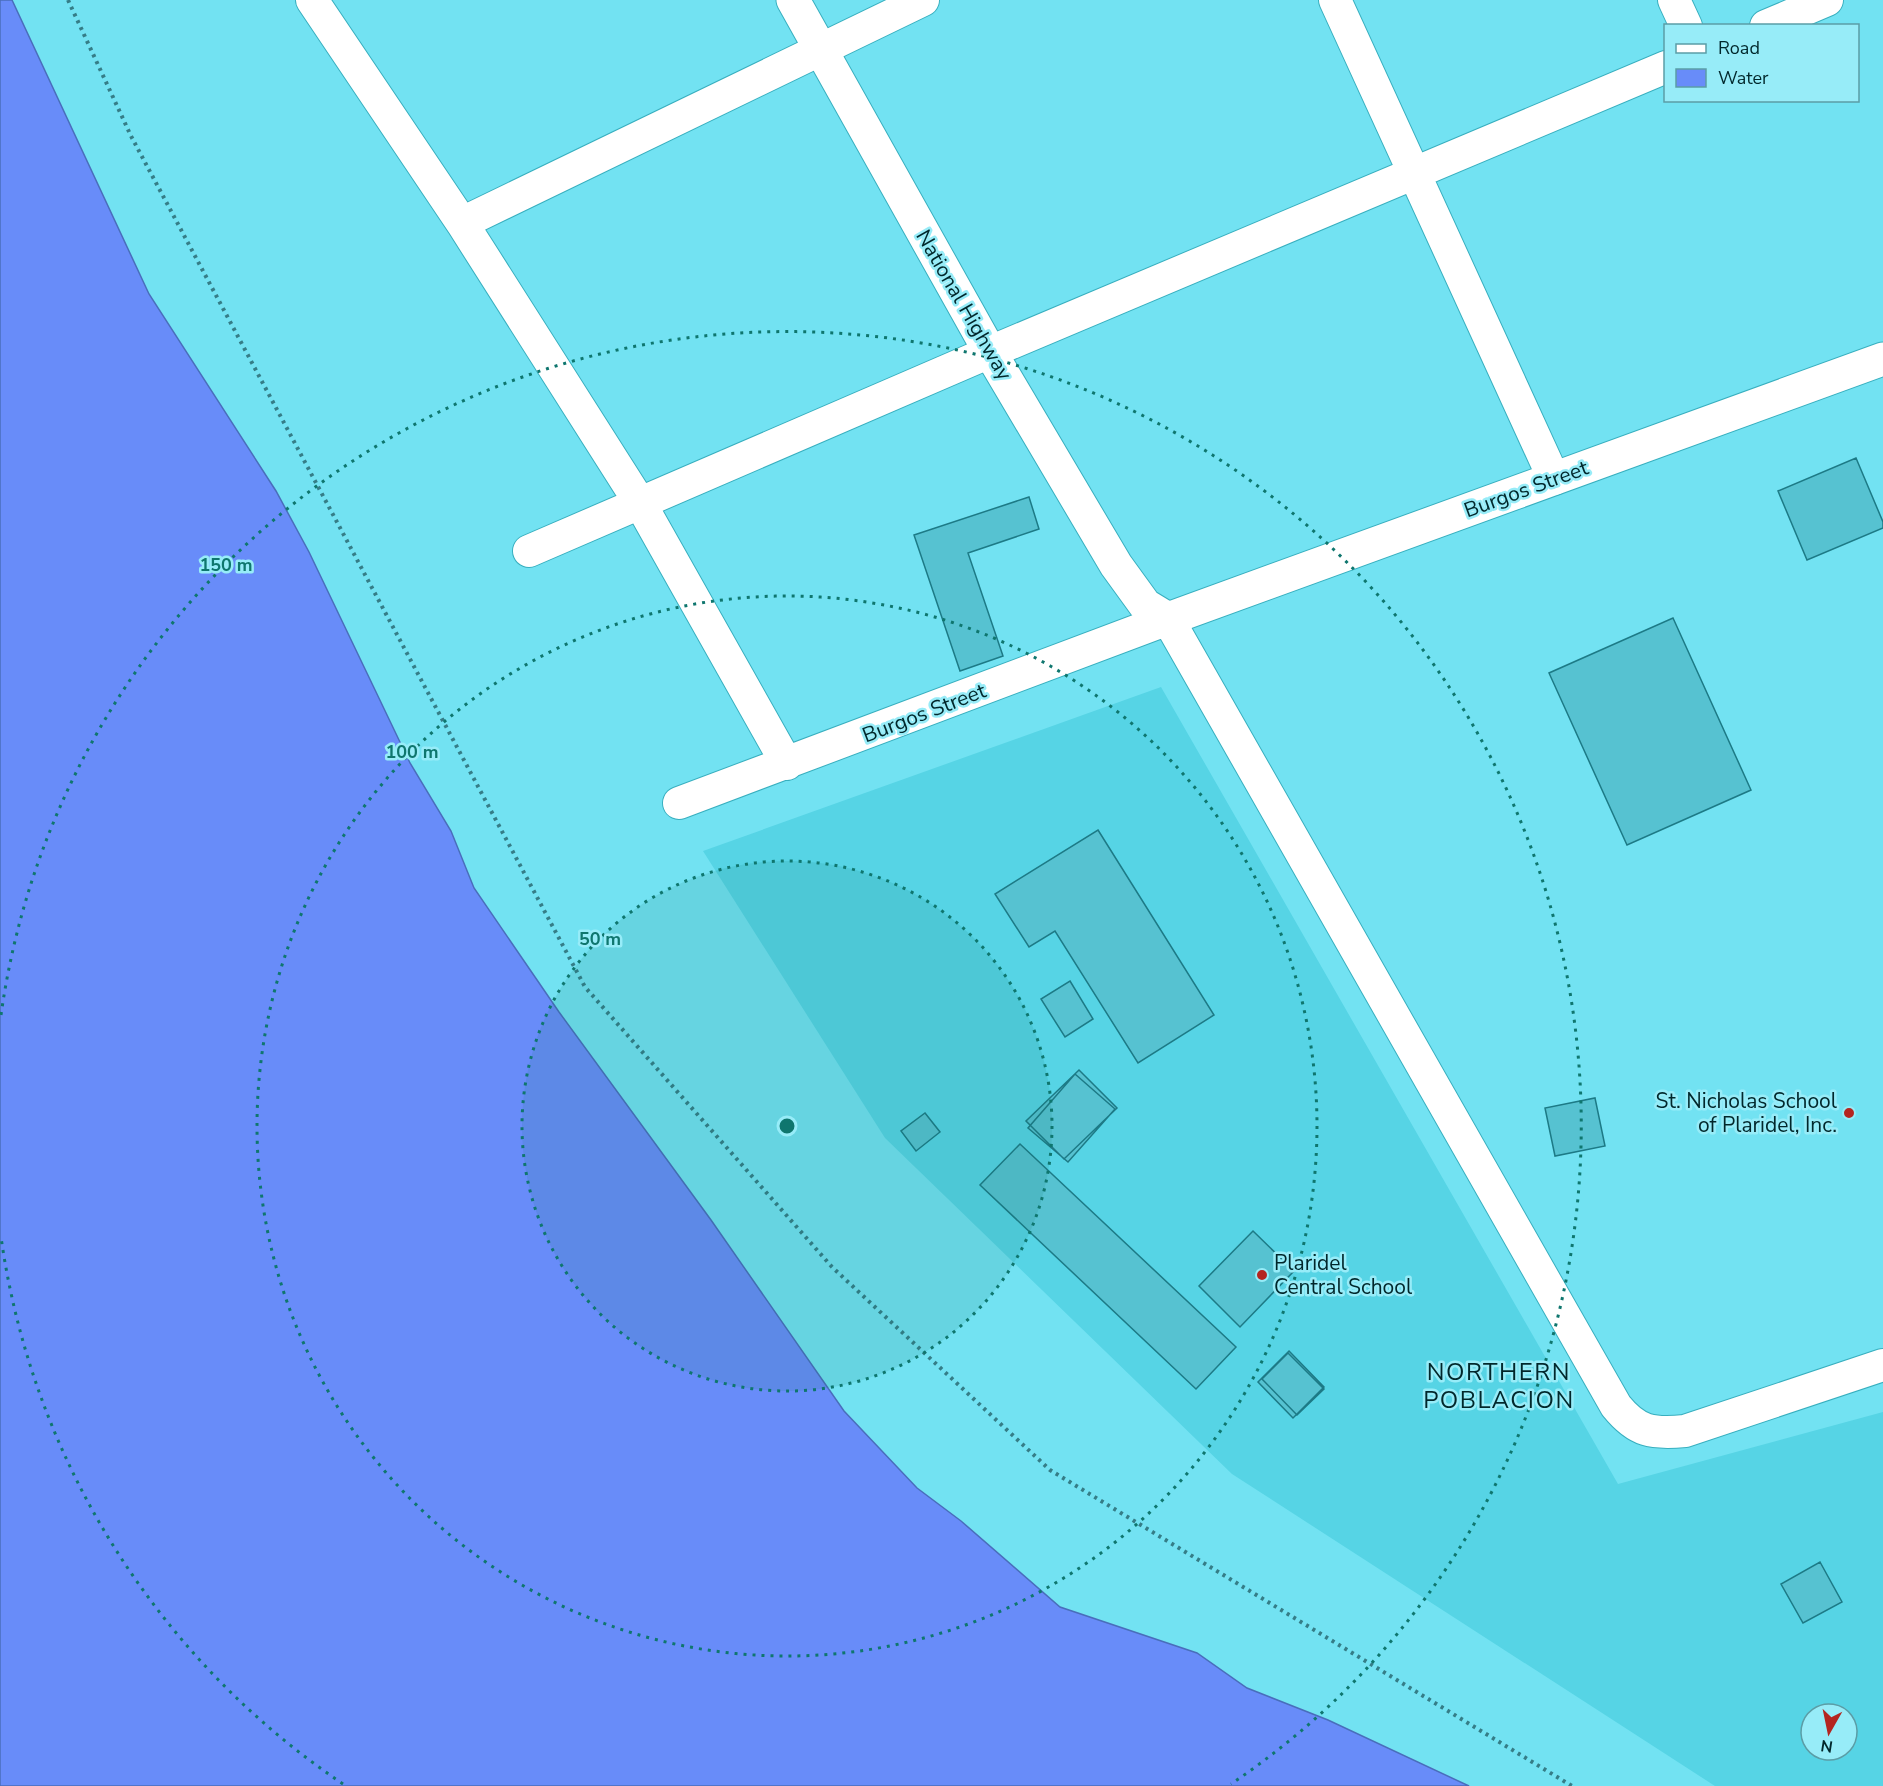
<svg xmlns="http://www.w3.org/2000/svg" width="1883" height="1786" font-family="'Nunito Sans',sans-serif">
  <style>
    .built { fill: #56d4e5; fill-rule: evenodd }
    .water { fill: #688cf9; stroke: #496ebb; stroke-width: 1.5 }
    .building { fill: #56c2d1; stroke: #1d7a86; stroke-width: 1.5 }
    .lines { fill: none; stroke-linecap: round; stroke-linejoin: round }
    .street-casing { stroke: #38afbf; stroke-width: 34 }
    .secondary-casing { stroke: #38afbf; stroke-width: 35 }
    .path { stroke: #357d87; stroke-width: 4; stroke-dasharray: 3 4.5; stroke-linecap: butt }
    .street { stroke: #fff; stroke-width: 32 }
    .secondary { stroke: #fff; stroke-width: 33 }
    .ring { fill: none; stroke: #0f766e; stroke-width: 3; stroke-dasharray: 3 6 }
    .poi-dot { fill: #b42520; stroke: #97ecf8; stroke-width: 2 }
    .labels { text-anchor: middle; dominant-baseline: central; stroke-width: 5; stroke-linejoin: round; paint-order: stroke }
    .street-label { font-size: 21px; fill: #01272b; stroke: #97ecf8 }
    .poi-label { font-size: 21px; fill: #01272b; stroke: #97ecf8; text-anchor: end }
    .quarter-label { font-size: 24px; letter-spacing: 1.5px; fill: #01272b; stroke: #97ecf8 }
    .centre { fill: #0f766e; stroke: #97ecf8; stroke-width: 3 }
    .ring-label { font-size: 18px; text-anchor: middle; font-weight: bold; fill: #0f766e; stroke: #97ecf8; stroke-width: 5; stroke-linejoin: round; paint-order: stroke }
  </style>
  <rect width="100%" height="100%" fill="#72e2f2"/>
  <path class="built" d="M 1161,687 L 1618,1484 L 1883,1412 L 1883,1786 L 1715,1786 L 1232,1474 L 885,1138 L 703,851 ZM 1811,1714 L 1847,1714 L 1847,1750 L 1811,1750 Z"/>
  <path class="water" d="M 0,0 L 12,0 L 149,294 L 276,491 L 309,552 L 410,763 L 451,831 L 474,888 L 559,1012 L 711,1220 L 844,1411 L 917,1488 L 961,1521 L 1060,1607 L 1197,1653 L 1247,1688 L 1328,1720 L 1469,1786 L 0,1786 Z"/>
  <path class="building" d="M 1856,458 L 1883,522 L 1883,528 L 1807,560 L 1778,491 Z
    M 1029,497 L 1039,529 L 968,553 L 1003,656 L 960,671 L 914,535 Z
    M 1673,618 L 1751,790 L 1627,845 L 1549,673 Z
    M 1098,830 L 1214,1015 L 1138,1063 L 1055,931 L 1029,947 L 995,894 Z
    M 1070,981 L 1093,1019 L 1065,1037 L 1041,999 Z
    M 1079,1070 L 1117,1108 L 1064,1159 L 1026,1121 Z
    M 1075,1074 L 1115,1109 L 1068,1162 L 1028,1128 Z
    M 1595,1098 L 1605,1146 L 1555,1156 L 1545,1108 Z
    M 925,1113 L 940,1132 L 916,1151 L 901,1131 Z
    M 1020,1144 L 1236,1347 L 1196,1389 L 980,1185 Z
    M 1253,1231 L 1294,1271 L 1240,1327 L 1199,1286 Z
    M 1289,1351 L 1324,1387 L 1293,1418 L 1258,1382 Z
    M 1288,1353 L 1324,1389 L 1297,1415 L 1262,1379 Z
    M 1820,1562 L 1842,1602 L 1803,1623 L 1781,1584 Z"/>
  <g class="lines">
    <g class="street-casing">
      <path id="street" d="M 312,0 L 462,223 L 640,503 L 787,764
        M 1335,0 L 1554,479
        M 1674,0 L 1686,26
        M 1766,26 L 1827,0
        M 462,223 L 923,0
        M 529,551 L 990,352 L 1666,67
        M 679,803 L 1168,619 L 1616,1406 C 1637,1432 1652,1434 1685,1431 L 1883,1365"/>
    </g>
    <g class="secondary-casing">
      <path id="secondary" d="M 793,0 L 990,352 L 1116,565 L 1145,605 L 1168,619 L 1883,359"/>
    </g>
    <path class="path" d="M 68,0 L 131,136 L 585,987 L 832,1267 L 1050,1470 L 1572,1786"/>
    <use href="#street" class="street"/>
    <use href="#secondary" class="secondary"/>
  </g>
  <circle cx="787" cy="1126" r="265" fill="#0f766e" fill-opacity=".12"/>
  <g class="ring">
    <circle cx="787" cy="1126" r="265"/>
    <circle cx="787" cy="1126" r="530"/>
    <path d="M343 1784A794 794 0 0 1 1 1237M1 1015A794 794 0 1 1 1231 1784"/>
  </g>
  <g class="poi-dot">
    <circle cx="1849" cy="1113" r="6"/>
    <circle cx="1262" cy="1275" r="6"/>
  </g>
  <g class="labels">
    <g class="street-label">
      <text transform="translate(964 305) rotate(60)">National Highway</text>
      <text transform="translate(1526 489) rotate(-20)">Burgos Street</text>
      <text transform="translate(924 713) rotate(-21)">Burgos Street</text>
    </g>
    <g class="poi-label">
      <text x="1837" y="1101">St. Nicholas School<tspan x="1837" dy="24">of Plaridel, Inc.</tspan></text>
      <text x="1274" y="1263" text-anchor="start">Plaridel<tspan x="1274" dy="24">Central School</tspan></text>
    </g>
    <g class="quarter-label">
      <text x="1499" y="1372">NORTHERN<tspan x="1499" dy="28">POBLACION</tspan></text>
    </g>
  </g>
  <circle cx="787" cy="1126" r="9" class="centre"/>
  <g class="ring-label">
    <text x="226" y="571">150 m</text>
    <text x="412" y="758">100 m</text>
    <text x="600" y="945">50 m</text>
  </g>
  <rect x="1664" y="24" width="195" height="78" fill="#97ecf8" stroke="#5b9da6" stroke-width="1.5"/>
  <rect x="1676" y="44" width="30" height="9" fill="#ffffff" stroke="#5b9da6" stroke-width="1.5"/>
  <text x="1718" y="54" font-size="18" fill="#01272b">Road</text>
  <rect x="1676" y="69" width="30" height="18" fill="#688cf9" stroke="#5b9da6" stroke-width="1.5"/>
  <text x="1718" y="84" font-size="18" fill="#01272b">Water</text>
  <g transform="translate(1829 1732) rotate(189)"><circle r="28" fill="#97ecf8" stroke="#5b9da6" stroke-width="1.5"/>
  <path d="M0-4.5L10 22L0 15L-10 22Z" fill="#b42520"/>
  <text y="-9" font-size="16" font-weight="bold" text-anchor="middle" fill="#01272b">N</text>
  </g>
</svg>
